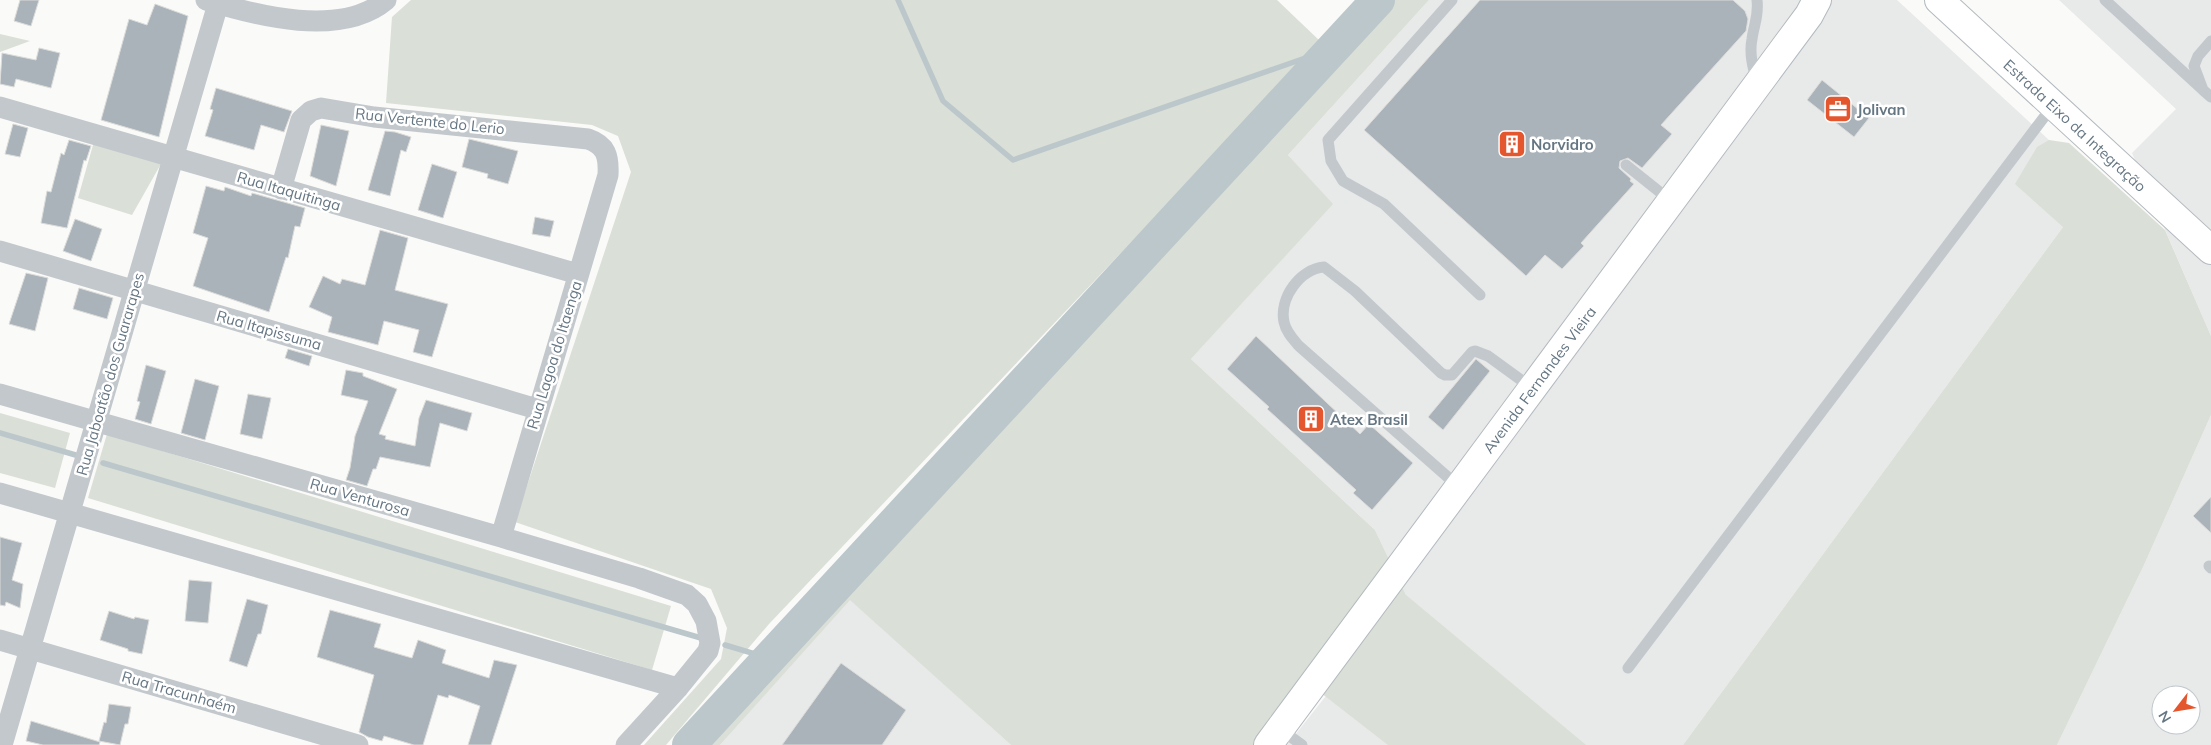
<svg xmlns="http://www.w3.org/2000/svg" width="2211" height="745" font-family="Mulish,sans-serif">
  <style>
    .built { fill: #e8e9e9; fill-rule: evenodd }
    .green { fill: #dadfd7 }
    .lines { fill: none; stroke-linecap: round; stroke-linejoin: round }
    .stream { stroke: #bbc7cb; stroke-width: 5.5 }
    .river { stroke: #bbc7cb; stroke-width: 34 }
    .building { fill: #aab3b9; stroke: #dcdcda }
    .secondary-casing { stroke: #b3babf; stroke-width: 30 }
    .service { stroke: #c3c8cc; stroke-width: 11 }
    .minor { stroke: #c3c8cc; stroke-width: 21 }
    .secondary { stroke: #fff; stroke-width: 28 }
    .labels { text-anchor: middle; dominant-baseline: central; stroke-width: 5; stroke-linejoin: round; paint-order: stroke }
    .poi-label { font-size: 15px; font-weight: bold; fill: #657683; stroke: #fff; text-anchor: start }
    .street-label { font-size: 15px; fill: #657683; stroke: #fff }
  </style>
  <rect width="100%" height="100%" fill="#fafaf8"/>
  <path class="built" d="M 1429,0 L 1897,0 L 2049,140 L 2063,227 L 1683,745 L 1287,745 L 1406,595 L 1375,530 L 1191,359 L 1332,204 L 1288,155 Z
    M 2059,0 L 2211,0 L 2211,336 L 2132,153 L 2176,109 Z
    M 2211,415 L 2211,745 L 2057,745 L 2144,565 ZM 2161,695 L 2191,695 L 2191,725 L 2161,725 Z
    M 850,599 L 1011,745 L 720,745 Z"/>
  <path class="green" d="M 411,0 L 1277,0 L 1321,42 L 769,624 L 666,745 L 644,745 L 721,659 L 727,628 L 711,589 L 515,522 L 631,172 L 618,136 L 592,125 L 386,103 L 392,17 Z
    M 1378,0 L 1429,0 L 1288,155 L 1333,204 L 1191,359 L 1375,530 L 1406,595 L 1586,745 L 1388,745 L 1312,686 L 1268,745 L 1011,745 L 850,600 L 720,745 L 688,745 Z
    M 0,34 L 30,41 L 0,52 Z
    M 95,138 L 162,162 L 132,215 L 78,198 Z
    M 2049,140 L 2069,143 L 2165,230 L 2211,336 L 2211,415 L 2144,565 L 2057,745 L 1683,745 L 2063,227 L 2015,184 L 2037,147 Z
    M 0,413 L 70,433 L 55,488 L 0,473 Z
    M 107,434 L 671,606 L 652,670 L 88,498 Z"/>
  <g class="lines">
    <path class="stream" d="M 898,0 L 943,101 L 1013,160 L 1334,48
      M 0,433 L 79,456
      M 103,463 L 701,638
      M 725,645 L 769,658"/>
    <path class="river" d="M 689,745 L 1378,0"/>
  </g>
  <path class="building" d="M 20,0 L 39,0 L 31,26 L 14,21 Z
    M 1480,0 L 1733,0 L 1745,11 L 1748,19 L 1746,31 L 1661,125 L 1672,134 L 1642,168 L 1628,158 L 1620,161 L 1619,168 L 1631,179 L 1630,181 L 1634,184 L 1581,243 L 1584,246 L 1562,269 L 1545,255 L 1526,276 L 1364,130 Z
    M 155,4 L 188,16 L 159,137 L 101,120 L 129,19 L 147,25 Z
    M 39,48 L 60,53 L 51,88 L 16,79 L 14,87 L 0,84 L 2,53 L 36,60 Z
    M 1822,80 L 1869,118 L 1854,137 L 1807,100 Z
    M 216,88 L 292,111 L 284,132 L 261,125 L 254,150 L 205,136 L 213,110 L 210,109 Z
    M 13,124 L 28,128 L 20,157 L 5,154 Z
    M 321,125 L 349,131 L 336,186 L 310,176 Z
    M 385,131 L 395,132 L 411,137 L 406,152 L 401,150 L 390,196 L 368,190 Z
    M 469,139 L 518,151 L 508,184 L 487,178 L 488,174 L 462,167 Z
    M 69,140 L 91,146 L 86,161 L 84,160 L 67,228 L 41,223 L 47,191 L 51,192 L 61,153 L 64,155 Z
    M 432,164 L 457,172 L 443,218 L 418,210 Z
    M 206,186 L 224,191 L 225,187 L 251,196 L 252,193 L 305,208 L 300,227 L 295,226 L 288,258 L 286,257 L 269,312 L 193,286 L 208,238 L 193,233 Z
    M 535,217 L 554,221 L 550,237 L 532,234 Z
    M 75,219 L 102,229 L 91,261 L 63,251 Z
    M 380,230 L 408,238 L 395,290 L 448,304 L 432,357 L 413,352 L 419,330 L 384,321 L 378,345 L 328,332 L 332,317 L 309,307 L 323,276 L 340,284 L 342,279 L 365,285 Z
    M 26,273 L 48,278 L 35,331 L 9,324 Z
    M 79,288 L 113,298 L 107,319 L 73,309 Z
    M 1256,336 L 1360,434 L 1369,424 L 1413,463 L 1372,510 L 1353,493 L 1356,490 L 1267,409 L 1269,407 L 1227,369 Z
    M 288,349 L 312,356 L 309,366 L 285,358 Z
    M 1476,359 L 1490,371 L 1443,430 L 1428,417 Z
    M 146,365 L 166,371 L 151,424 L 135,419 L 140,402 L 137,401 Z
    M 346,370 L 363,373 L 363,376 L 397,389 L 379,434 L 386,436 L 385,439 L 415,446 L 419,418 L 426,400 L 472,413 L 467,431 L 440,423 L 430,467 L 380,457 L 376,469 L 373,469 L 367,486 L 346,480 L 350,468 L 355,436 L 368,401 L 341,395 Z
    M 195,379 L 219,386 L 205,440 L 181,433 Z
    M 248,394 L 271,398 L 262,439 L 240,434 Z
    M 2211,497 L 2211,533 L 2193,516 Z
    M 0,537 L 22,543 L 12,580 L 23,584 L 20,608 L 6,602 L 5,606 L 0,605 Z
    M 189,580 L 212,582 L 208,623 L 185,621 Z
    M 247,599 L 268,605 L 261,634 L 258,634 L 247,667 L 229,661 Z
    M 330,610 L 381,624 L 374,647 L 412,658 L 418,640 L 446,650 L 442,663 L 489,678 L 494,660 L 517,665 L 491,745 L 468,745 L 480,706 L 449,695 L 448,698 L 438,695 L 423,745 L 414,745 L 384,736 L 382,741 L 368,737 L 359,732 L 374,675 L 317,657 Z
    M 109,611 L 134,619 L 135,617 L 149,620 L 142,654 L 128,651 L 128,649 L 100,640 Z
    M 841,663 L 906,710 L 882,745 L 782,745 Z
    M 109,704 L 131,707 L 128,724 L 125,724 L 120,745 L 99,741 L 104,722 L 106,723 Z
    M 31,721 L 100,742 L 99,745 L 43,745 L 26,741 Z"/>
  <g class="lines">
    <g class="secondary-casing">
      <g id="secondary">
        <path id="s1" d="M 1939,0 L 2211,250"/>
        <path id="s2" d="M 1268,745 L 1809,15 L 1817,0"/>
      </g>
    </g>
    <path class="service" d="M 1452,0 L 1328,140 L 1331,161 L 1343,181 L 1384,204 L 1480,295
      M 2105,0 L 2203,90
      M 2211,41 L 2198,56 L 2194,66 L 2203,90 L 2211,97
      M 1757,82 C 1753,68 1749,54 1752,39 C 1754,24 1759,16 1757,0
      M 1626,165 L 1671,201
      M 1459,487 L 1299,346 C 1293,339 1286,332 1284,322 C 1279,298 1300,269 1324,267 L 1355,291 L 1441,373 L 1445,375 L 1452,375 L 1472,352 L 1475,351 L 1488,356 L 1532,388
      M 2209,566 L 2211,568
      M 1628,668 L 2054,104
      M 1280,729 L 1302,745"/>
    <path class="minor" d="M 206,0 C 257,16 341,38 386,0
      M 0,107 L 578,274
      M 281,189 L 301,120 L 311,111 L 321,108 L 374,117 L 588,139 C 606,145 609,156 608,175 L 501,537
      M 0,251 L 537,409
      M 0,394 L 501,537 L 639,578 L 687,595 L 697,604 L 706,621 L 710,643 L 708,651 L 678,688 L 626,745
      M 0,493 L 678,688
      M 0,640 L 358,745
      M 2,745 L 218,4"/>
    <use href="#secondary" class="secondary"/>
  </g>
  <defs>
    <g id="office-square" transform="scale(1.4375)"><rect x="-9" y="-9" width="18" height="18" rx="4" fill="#e4572e" stroke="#fff"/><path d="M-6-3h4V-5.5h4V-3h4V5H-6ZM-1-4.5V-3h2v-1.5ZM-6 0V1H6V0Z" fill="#fff"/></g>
    <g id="building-square" transform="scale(1.4375)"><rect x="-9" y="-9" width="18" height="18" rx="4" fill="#e4572e" stroke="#fff"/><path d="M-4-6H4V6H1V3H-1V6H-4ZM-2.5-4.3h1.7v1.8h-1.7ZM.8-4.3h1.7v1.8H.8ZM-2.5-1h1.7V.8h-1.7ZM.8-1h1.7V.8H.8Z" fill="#fff"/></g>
  </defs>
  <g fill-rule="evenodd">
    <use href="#office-square" x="1838" y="109"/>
    <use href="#building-square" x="1512" y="144"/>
    <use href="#building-square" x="1311" y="419"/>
  </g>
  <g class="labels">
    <g class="poi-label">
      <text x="1857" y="109">Jolivan</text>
      <text x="1531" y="144">Norvidro</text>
      <text x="1330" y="419">Atex Brasil</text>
    </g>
    <g class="street-label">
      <text transform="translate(430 121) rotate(6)">Rua Vertente do Lerio</text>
      <text stroke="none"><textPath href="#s1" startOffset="185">Estrada Eixo da Integração</textPath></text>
      <text transform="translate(289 191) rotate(16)">Rua Itaquitinga</text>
      <text transform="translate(269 330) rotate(16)">Rua Itapissuma</text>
      <text transform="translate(554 355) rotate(-73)">Rua Lagoa do Itaenga</text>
      <text transform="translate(110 374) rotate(-74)">Rua Jaboatão dos Guararapes</text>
      <text stroke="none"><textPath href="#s2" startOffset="455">Avenida Fernandes Vieira</textPath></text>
      <text transform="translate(360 497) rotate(16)">Rua Venturosa</text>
      <text transform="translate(179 692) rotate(16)">Rua Tracunhaém</text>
    </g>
  </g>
  <g transform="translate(2176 710) rotate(239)"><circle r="24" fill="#ffffff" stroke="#c1c8cd"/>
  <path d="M0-4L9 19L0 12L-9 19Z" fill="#e4572e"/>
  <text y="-8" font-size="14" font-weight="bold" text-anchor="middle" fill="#657683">N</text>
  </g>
</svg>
